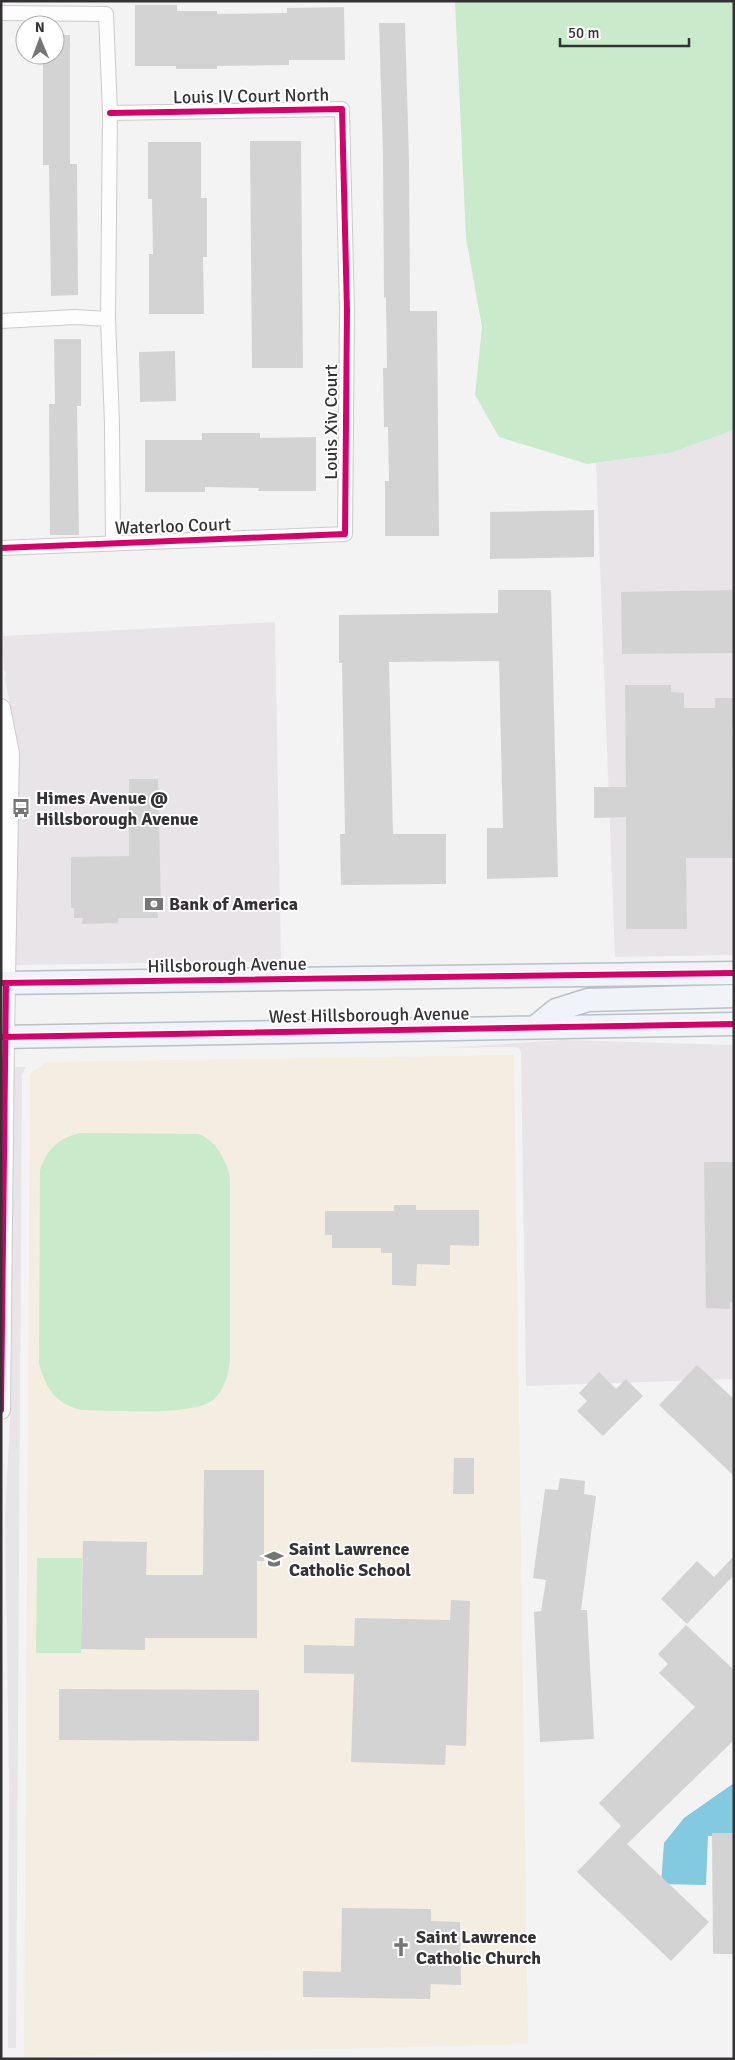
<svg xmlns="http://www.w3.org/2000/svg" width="735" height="2060" font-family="Signika,sans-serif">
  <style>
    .built { fill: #e8e4e8 }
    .education { fill: #f3ede2 }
    .green { fill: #c9ebcb }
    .water { fill: #83cae0 }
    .building { fill: #d4d3d4 }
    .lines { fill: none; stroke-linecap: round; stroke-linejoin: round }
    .minor-casing { stroke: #cccbcc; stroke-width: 16 }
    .tertiary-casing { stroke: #cccbcc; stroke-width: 20 }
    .primary-casing { stroke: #bac0c7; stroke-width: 25 }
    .minor { stroke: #fdfdfd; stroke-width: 14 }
    .tertiary { stroke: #fdfdfd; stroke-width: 18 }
    .primary { stroke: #f0f3f7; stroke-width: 22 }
    .cycleway-casing { stroke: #fff; stroke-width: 9 }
    .cycleway { stroke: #d6006c; stroke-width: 6 }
    .labels { text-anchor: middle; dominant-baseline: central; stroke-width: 4; stroke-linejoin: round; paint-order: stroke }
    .street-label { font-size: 18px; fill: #343234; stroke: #fff }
    .poi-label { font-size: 18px; font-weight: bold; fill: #343234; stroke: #fff; text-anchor: start }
  </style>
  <rect width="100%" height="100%" fill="#f4f3f4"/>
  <path class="built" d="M 734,430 L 734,955 L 615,957 L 596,463 L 670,453 Z
    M 275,622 L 281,961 L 16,965 L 19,754 L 5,679 L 6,672 L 4,671 L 3,636 Z
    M 563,1040 L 734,1045 L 734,1379 L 526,1386 L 521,1052 L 519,1048 L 514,1047 L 440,1048 Z
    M 13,1067 L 26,1067 L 22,1074 L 16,2048 L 8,2048 L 9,1783 L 5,1517 L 11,1402 Z"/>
  <path class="education" d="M 514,1055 L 528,2044 L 24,2057 L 30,1074 L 46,1062 Z"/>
  <path class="green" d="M 455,1 L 734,1 L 734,430 L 670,453 L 587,464 L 499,437 L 475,395 L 482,327 L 466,238 Z
    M 79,1133 L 198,1134 C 216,1140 226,1160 230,1177 L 230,1362 C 228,1375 224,1391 213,1400 C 190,1417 110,1410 81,1410 C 56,1404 45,1388 39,1363 L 40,1170 C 47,1149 58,1139 79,1133 Z
    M 37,1558 L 82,1558 L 81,1653 L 36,1653 Z"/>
  <path class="water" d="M 734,1783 L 734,1836 L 708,1836 L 706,1885 L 661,1884 L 664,1843 L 684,1818 Z"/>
  <path class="building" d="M 135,5 L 177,5 L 177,11 L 217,11 L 217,14 L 287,13 L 287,8 L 344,7 L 345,60 L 289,60 L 289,65 L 217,66 L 217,69 L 176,69 L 176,66 L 135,66 Z
    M 379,23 L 405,23 L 409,161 L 410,311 L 437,311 L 439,536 L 385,536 L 385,481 L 389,481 L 388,427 L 384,427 L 383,368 L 387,368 L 386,298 L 384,297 L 383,154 Z
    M 55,35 L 70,35 L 70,164 L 77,164 L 78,295 L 51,296 L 49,165 L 43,165 L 43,55 L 55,55 Z
    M 250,141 L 301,141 L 303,368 L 252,368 Z
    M 148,142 L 201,142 L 201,198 L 207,198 L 207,257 L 203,257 L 204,314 L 149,314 L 149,254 L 153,254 L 152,199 L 148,199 Z
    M 54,339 L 81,339 L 81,406 L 77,406 L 79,535 L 50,535 L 49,404 L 55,404 Z
    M 175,351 L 176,401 L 140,402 L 139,352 Z
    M 202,433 L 260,433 L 260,438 L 316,437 L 316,491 L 258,491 L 259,488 L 205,487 L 205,492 L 145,492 L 145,440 L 202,440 Z
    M 594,510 L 594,557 L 490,559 L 490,512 Z
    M 498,590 L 551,590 L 558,877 L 487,879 L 487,828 L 503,828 L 499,661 L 389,662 L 393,834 L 446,834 L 446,884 L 341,885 L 340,834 L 345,834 L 342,663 L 339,663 L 339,615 L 498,613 Z
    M 734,590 L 734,653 L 622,654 L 621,592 Z
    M 625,685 L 671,685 L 671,692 L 684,693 L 684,708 L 715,708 L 715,698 L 734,698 L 734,725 L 732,725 L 733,858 L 686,858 L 687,929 L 626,929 L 626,817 L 594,818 L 594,787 L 626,787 Z
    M 129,779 L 158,779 L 161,906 L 157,905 L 158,918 L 118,918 L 118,923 L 82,924 L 83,918 L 74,918 L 74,908 L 71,908 L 71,857 L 129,856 Z
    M 704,1162 L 734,1162 L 734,1302 L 730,1302 L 730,1309 L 706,1308 Z
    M 394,1205 L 416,1205 L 416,1210 L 479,1210 L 479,1246 L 450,1245 L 450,1265 L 417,1264 L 416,1286 L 392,1285 L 392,1253 L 381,1253 L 381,1248 L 332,1248 L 332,1235 L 325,1235 L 325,1211 L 394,1211 Z
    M 697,1365 L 734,1399 L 734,1476 L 659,1405 Z
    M 599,1372 L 616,1389 L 626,1379 L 643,1396 L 603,1436 L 577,1411 L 587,1401 L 579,1393 Z
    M 454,1458 L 474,1458 L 474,1494 L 453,1494 Z
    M 204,1470 L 264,1470 L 264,1561 L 257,1561 L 257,1638 L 145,1638 L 145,1650 L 81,1649 L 83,1541 L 147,1542 L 146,1575 L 203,1575 Z
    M 560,1478 L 585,1481 L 584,1494 L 596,1496 L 581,1610 L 587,1610 L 594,1739 L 540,1742 L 534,1612 L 541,1611 L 546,1580 L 533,1578 L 545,1489 L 558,1490 Z
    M 734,1556 L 734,1575 L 687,1624 L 661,1599 L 697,1561 L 714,1577 Z
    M 451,1600 L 470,1601 L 466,1746 L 446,1745 L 445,1765 L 351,1762 L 354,1674 L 304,1673 L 304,1645 L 354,1646 L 355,1618 L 450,1620 Z
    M 686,1625 L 734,1670 L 734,1740 L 627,1844 L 709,1922 L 671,1961 L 577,1872 L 621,1826 L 599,1803 L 695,1707 L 659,1673 L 668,1664 L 658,1654 Z
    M 59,1689 L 259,1690 L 259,1741 L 59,1740 Z
    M 712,1833 L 734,1833 L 734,1954 L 713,1954 Z
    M 342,1908 L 431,1909 L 431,1921 L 460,1922 L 461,1985 L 431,1984 L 430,1999 L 303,1997 L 303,1971 L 341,1972 Z"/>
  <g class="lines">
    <g class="minor-casing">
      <path id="minor" d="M 1,13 L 106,14 L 110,113 L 108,319 L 112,424 L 113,544
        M 1,321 L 75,317 L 108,319
        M 1,548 L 345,534 L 347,310 L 342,109 L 110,113"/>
    </g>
    <g class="tertiary-casing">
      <path id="tertiary" d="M 1,708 L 10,753 L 5,1037 L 1,1410"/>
    </g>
    <g class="primary-casing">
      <path id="primary" d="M 1,983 L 734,973
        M 535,1027 L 556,1010 L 588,1000 L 734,996
        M 1,1037 L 734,1024"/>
    </g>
    <use href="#minor" class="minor"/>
    <use href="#tertiary" class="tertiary"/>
    <use href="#primary" class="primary"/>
    <g class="cycleway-casing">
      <path id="cycleway" d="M 1,548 L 345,534 L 347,310 L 342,109 L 110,113
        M 1,983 L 734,973
        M 1,1037 L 734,1024
        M 1,1410 L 6,983"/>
    </g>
    <use href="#cycleway" class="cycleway"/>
  </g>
  <defs>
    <g id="bus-bare" transform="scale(1.5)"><path d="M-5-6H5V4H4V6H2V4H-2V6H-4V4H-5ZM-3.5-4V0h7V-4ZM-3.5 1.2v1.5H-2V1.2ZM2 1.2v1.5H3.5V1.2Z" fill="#777677" stroke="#fff" stroke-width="2.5" paint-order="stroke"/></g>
    <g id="bank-bare" transform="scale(1.5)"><path d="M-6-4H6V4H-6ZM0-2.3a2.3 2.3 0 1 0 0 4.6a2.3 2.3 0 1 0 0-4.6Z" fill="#777677" stroke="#fff" stroke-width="2.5" paint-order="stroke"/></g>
    <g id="school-bare" transform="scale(1.5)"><path d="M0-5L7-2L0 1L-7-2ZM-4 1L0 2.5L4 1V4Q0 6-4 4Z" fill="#777677" stroke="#fff" stroke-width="2.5" paint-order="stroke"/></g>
    <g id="church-bare" transform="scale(1.5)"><path d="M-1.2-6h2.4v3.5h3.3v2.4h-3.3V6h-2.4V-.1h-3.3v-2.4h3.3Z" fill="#777677" stroke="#fff" stroke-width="2.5" paint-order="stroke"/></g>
  </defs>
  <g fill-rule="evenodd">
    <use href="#bus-bare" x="21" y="808"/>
    <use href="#bank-bare" x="154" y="904"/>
    <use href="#school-bare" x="274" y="1559"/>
    <use href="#church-bare" x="401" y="1947"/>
  </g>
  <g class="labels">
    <g class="street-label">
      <text transform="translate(251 96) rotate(-1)">Louis IV Court North</text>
      <text transform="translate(331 422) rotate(-90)">Louis Xiv Court</text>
      <text transform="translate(173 526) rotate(-2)">Waterloo Court</text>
      <text transform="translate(227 965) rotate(-1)">Hillsborough Avenue</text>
      <text transform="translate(369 1015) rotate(-1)">West Hillsborough Avenue</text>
    </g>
    <g class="poi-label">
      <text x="36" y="798">Himes Avenue @<tspan x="36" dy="21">Hillsborough Avenue</tspan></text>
      <text x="169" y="904">Bank of America</text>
      <text x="289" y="1549">Saint Lawrence<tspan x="289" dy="21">Catholic School</tspan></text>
      <text x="416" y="1937">Saint Lawrence<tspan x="416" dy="21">Catholic Church</tspan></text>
    </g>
  </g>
  <rect width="735" height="2060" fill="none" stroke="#343234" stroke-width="5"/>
  <g transform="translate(40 40) rotate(359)"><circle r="24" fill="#ffffff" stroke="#aeadae"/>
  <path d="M0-4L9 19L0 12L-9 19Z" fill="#777677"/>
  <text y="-8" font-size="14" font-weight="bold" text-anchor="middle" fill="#343234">N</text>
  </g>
  <path d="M560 38v8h129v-8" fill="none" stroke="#343234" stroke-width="2.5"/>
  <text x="568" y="38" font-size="15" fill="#343234" stroke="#ffffff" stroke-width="4" paint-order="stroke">50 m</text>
</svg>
